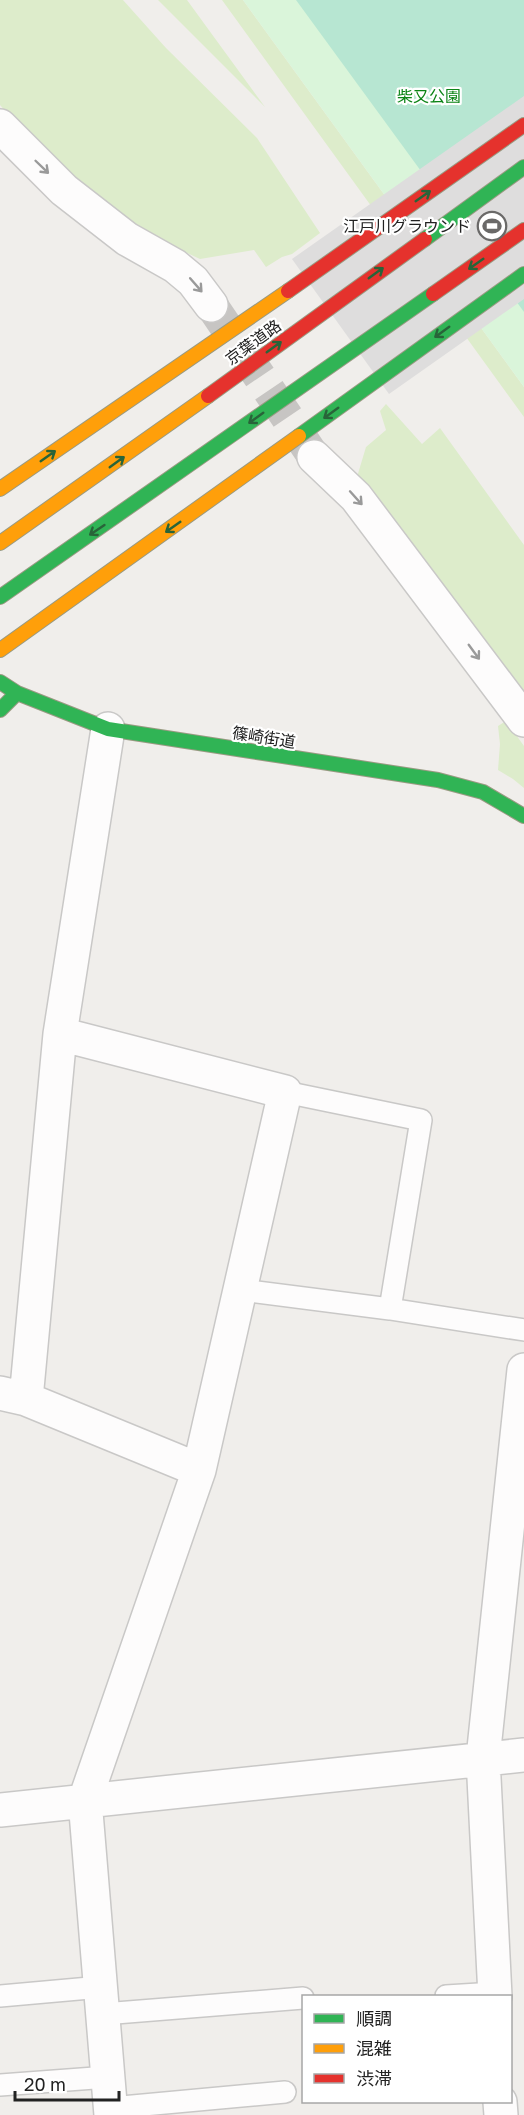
<svg xmlns="http://www.w3.org/2000/svg" width="524" height="2115" font-family="'Golos Text','Noto Sans JP',sans-serif">
  <style>
    .grass { fill: #ddeccb }
    .park { fill: #daf5da }
    .pitch { fill: #b7e6d2 }
    .pier { fill: #dedddd }
    .lines { fill: none; stroke-linecap: round; stroke-linejoin: round }
    .street-tunnel { stroke: #c7c5c3; stroke-width: 33; stroke-dasharray: 33 16; stroke-linecap: butt }
    .lane-casing { stroke: #c9c8c7; stroke-width: 24 }
    .street-casing { stroke: #c9c8c7; stroke-width: 36 }
    .fast-casing { stroke: #999a82; stroke-width: 16 }
    .slow-casing { stroke: #999a82; stroke-width: 16 }
    .jam-casing { stroke: #999a82; stroke-width: 16 }
    .lane { stroke: #fdfcfc; stroke-width: 21 }
    .street { stroke: #fdfcfc; stroke-width: 33 }
    .fast { stroke: #30b455; stroke-width: 14 }
    .slow { stroke: #ff9f0a; stroke-width: 14 }
    .jam { stroke: #e5322d; stroke-width: 14 }
    .oneway { stroke: #9a9a9a }
    .oneway2 { stroke: #286439 }
    .labels { text-anchor: middle; dominant-baseline: central; stroke-width: 4.5; stroke-linejoin: round; paint-order: stroke }
    .park-label { font-size: 16px; fill: #0c8416; stroke: #fff }
    .poi-label { font-size: 16px; fill: #222; stroke: #fff; text-anchor: end }
    .street-label { font-size: 16px; fill: #222; stroke: #fff }
  </style>
  <rect width="100%" height="100%" fill="#f0eeeb"/>
  <path class="grass" d="M 0,0 L 123,0 L 166,48 L 257,138 L 320,233 L 292,254 L 282,257 L 266,267 L 254,250 L 200,259 L 155,238 L 129,231 L 55,167 L 0,105 Z
    M 158,0 L 187,0 L 265,107 Z
    M 222,0 L 243,0 L 487,336 L 524,387 L 524,417 Z
    M 386,404 L 422,444 L 440,428 L 524,545 L 524,707 L 357,477 L 366,447 L 386,430 L 380,411 Z
    M 506,721 L 524,746 L 524,788 L 513,779 L 498,770 L 500,744 L 498,726 Z"/>
  <path class="park" d="M 243,0 L 524,0 L 524,387 Z"/>
  <path class="pitch" d="M 296,0 L 524,0 L 524,312 Z"/>
  <path class="pier" d="M 524,96 L 524,299 L 389,394 L 292,259 Z"/>
  <g class="lines">
    <path class="street-tunnel" d="M 214,309 L 314,457"/>
    <g class="lane-casing">
      <path id="lane" d="M 285,1092 L 421,1120 L 390,1309 L 524,1330
        M 241,1290 L 390,1309
        M 0,1996 L 101,1987
        M 446,1996 L 495,1993
        M 103,2014 L 303,1998
        M 0,2085 L 108,2077
        M 111,2108 L 285,2092"/>
    </g>
    <g class="street-casing">
      <path id="street" d="M 0,126 L 64,190 L 127,239 L 175,266 L 193,281 L 211,305
        M 314,457 L 356,497 L 524,720
        M 60,1034 L 285,1092 L 199,1470 L 85,1800 L 111,2115
        M 0,1393 L 26,1399 L 199,1470
        M 26,1399 L 60,1034 L 108,729
        M 0,1810 L 524,1755
        M 495,1996 L 483,1758 L 524,1370
        M 500,2102 L 501,2115"/>
    </g>
    <g class="fast-casing">
      <path id="fast" d="M 425,239 L 524,167
        M 299,436 L 524,274
        M 0,597 L 433,294
        M 0,682 L 17,693 L 108,729 L 438,780 L 483,792 L 524,816
        M 0,710 L 17,693"/>
    </g>
    <g class="slow-casing">
      <path id="slow" d="M 0,489 L 288,291
        M 0,543 L 208,396
        M 0,650 L 299,436"/>
    </g>
    <g class="jam-casing">
      <path id="jam" d="M 288,291 L 524,125
        M 433,294 L 524,230
        M 208,396 L 425,239"/>
    </g>
    <use href="#lane" class="lane"/>
    <use href="#street" class="street"/>
    <use href="#fast" class="fast"/>
    <use href="#slow" class="slow"/>
    <use href="#jam" class="jam"/>
  </g>
  <defs><path id="oneway-shaft" d="M-6 0H5M1.5-3L5.5 0L1.5 3" fill="none" stroke-width="1.6" stroke-linecap="round" stroke-linejoin="round" transform="scale(1.5)"/></defs>
  <g class="oneway">
    <use href="#oneway-shaft" transform="translate(42 167) rotate(44)"/>
    <use href="#oneway-shaft" transform="translate(196 285) rotate(49)"/>
    <use href="#oneway-shaft" transform="translate(356 498) rotate(48)"/>
    <use href="#oneway-shaft" transform="translate(474 652) rotate(54)"/>
  </g>
  <g class="oneway2">
    <use href="#oneway-shaft" transform="translate(423 196) rotate(-35)"/>
    <use href="#oneway-shaft" transform="translate(476 264) rotate(145)"/>
    <use href="#oneway-shaft" transform="translate(376 273) rotate(-36)"/>
    <use href="#oneway-shaft" transform="translate(442 332) rotate(144)"/>
    <use href="#oneway-shaft" transform="translate(274 347) rotate(-36)"/>
    <use href="#oneway-shaft" transform="translate(331 413) rotate(144)"/>
    <use href="#oneway-shaft" transform="translate(256 418) rotate(144)"/>
    <use href="#oneway-shaft" transform="translate(48 456) rotate(-35)"/>
    <use href="#oneway-shaft" transform="translate(117 462) rotate(-36)"/>
    <use href="#oneway-shaft" transform="translate(173 527) rotate(145)"/>
    <use href="#oneway-shaft" transform="translate(97 530) rotate(146)"/>
  </g>
  <defs>
    <g id="stadium-ring" transform="scale(1.5)"><circle r="9.5" fill="#fff" stroke="#6a6968" stroke-width="1.5"/><path d="M0-5a6.5 5 0 1 0 0 10a6.5 5 0 1 0 0-10ZM-3.5-1.8h7v3.6h-7Z" fill="#6a6968"/></g>
  </defs>
  <g fill-rule="evenodd">
    <use href="#stadium-ring" x="492" y="226"/>
  </g>
  <g class="labels">
    <g class="park-label">
      <text x="429" y="96">柴又公園</text>
    </g>
    <g class="poi-label">
      <text x="471" y="226">江戸川グラウンド</text>
    </g>
    <g class="street-label">
      <text transform="translate(253 342) rotate(-36)">京葉道路</text>
      <text transform="translate(264 737) rotate(9)">篠崎街道</text>
    </g>
  </g>
  <rect x="302" y="1995" width="210" height="108" fill="#ffffff" stroke="#a7a7a7" stroke-width="1.5"/>
  <rect x="314" y="2014" width="30" height="9" fill="#30b455" stroke="#a7a7a7" stroke-width="1.5"/>
  <text x="356" y="2025" font-size="18" fill="#222222">順調</text>
  <rect x="314" y="2044" width="30" height="9" fill="#ff9f0a" stroke="#a7a7a7" stroke-width="1.5"/>
  <text x="356" y="2055" font-size="18" fill="#222222">混雑</text>
  <rect x="314" y="2074" width="30" height="9" fill="#e5322d" stroke="#a7a7a7" stroke-width="1.5"/>
  <text x="356" y="2085" font-size="18" fill="#222222">渋滞</text>
  <path d="M15 2091v9h104v-9" fill="none" stroke="#222222" stroke-width="3"/>
  <text x="24" y="2091" font-size="18" fill="#222222" stroke="#ffffff" stroke-width="4.5" paint-order="stroke">20 m</text>
</svg>
